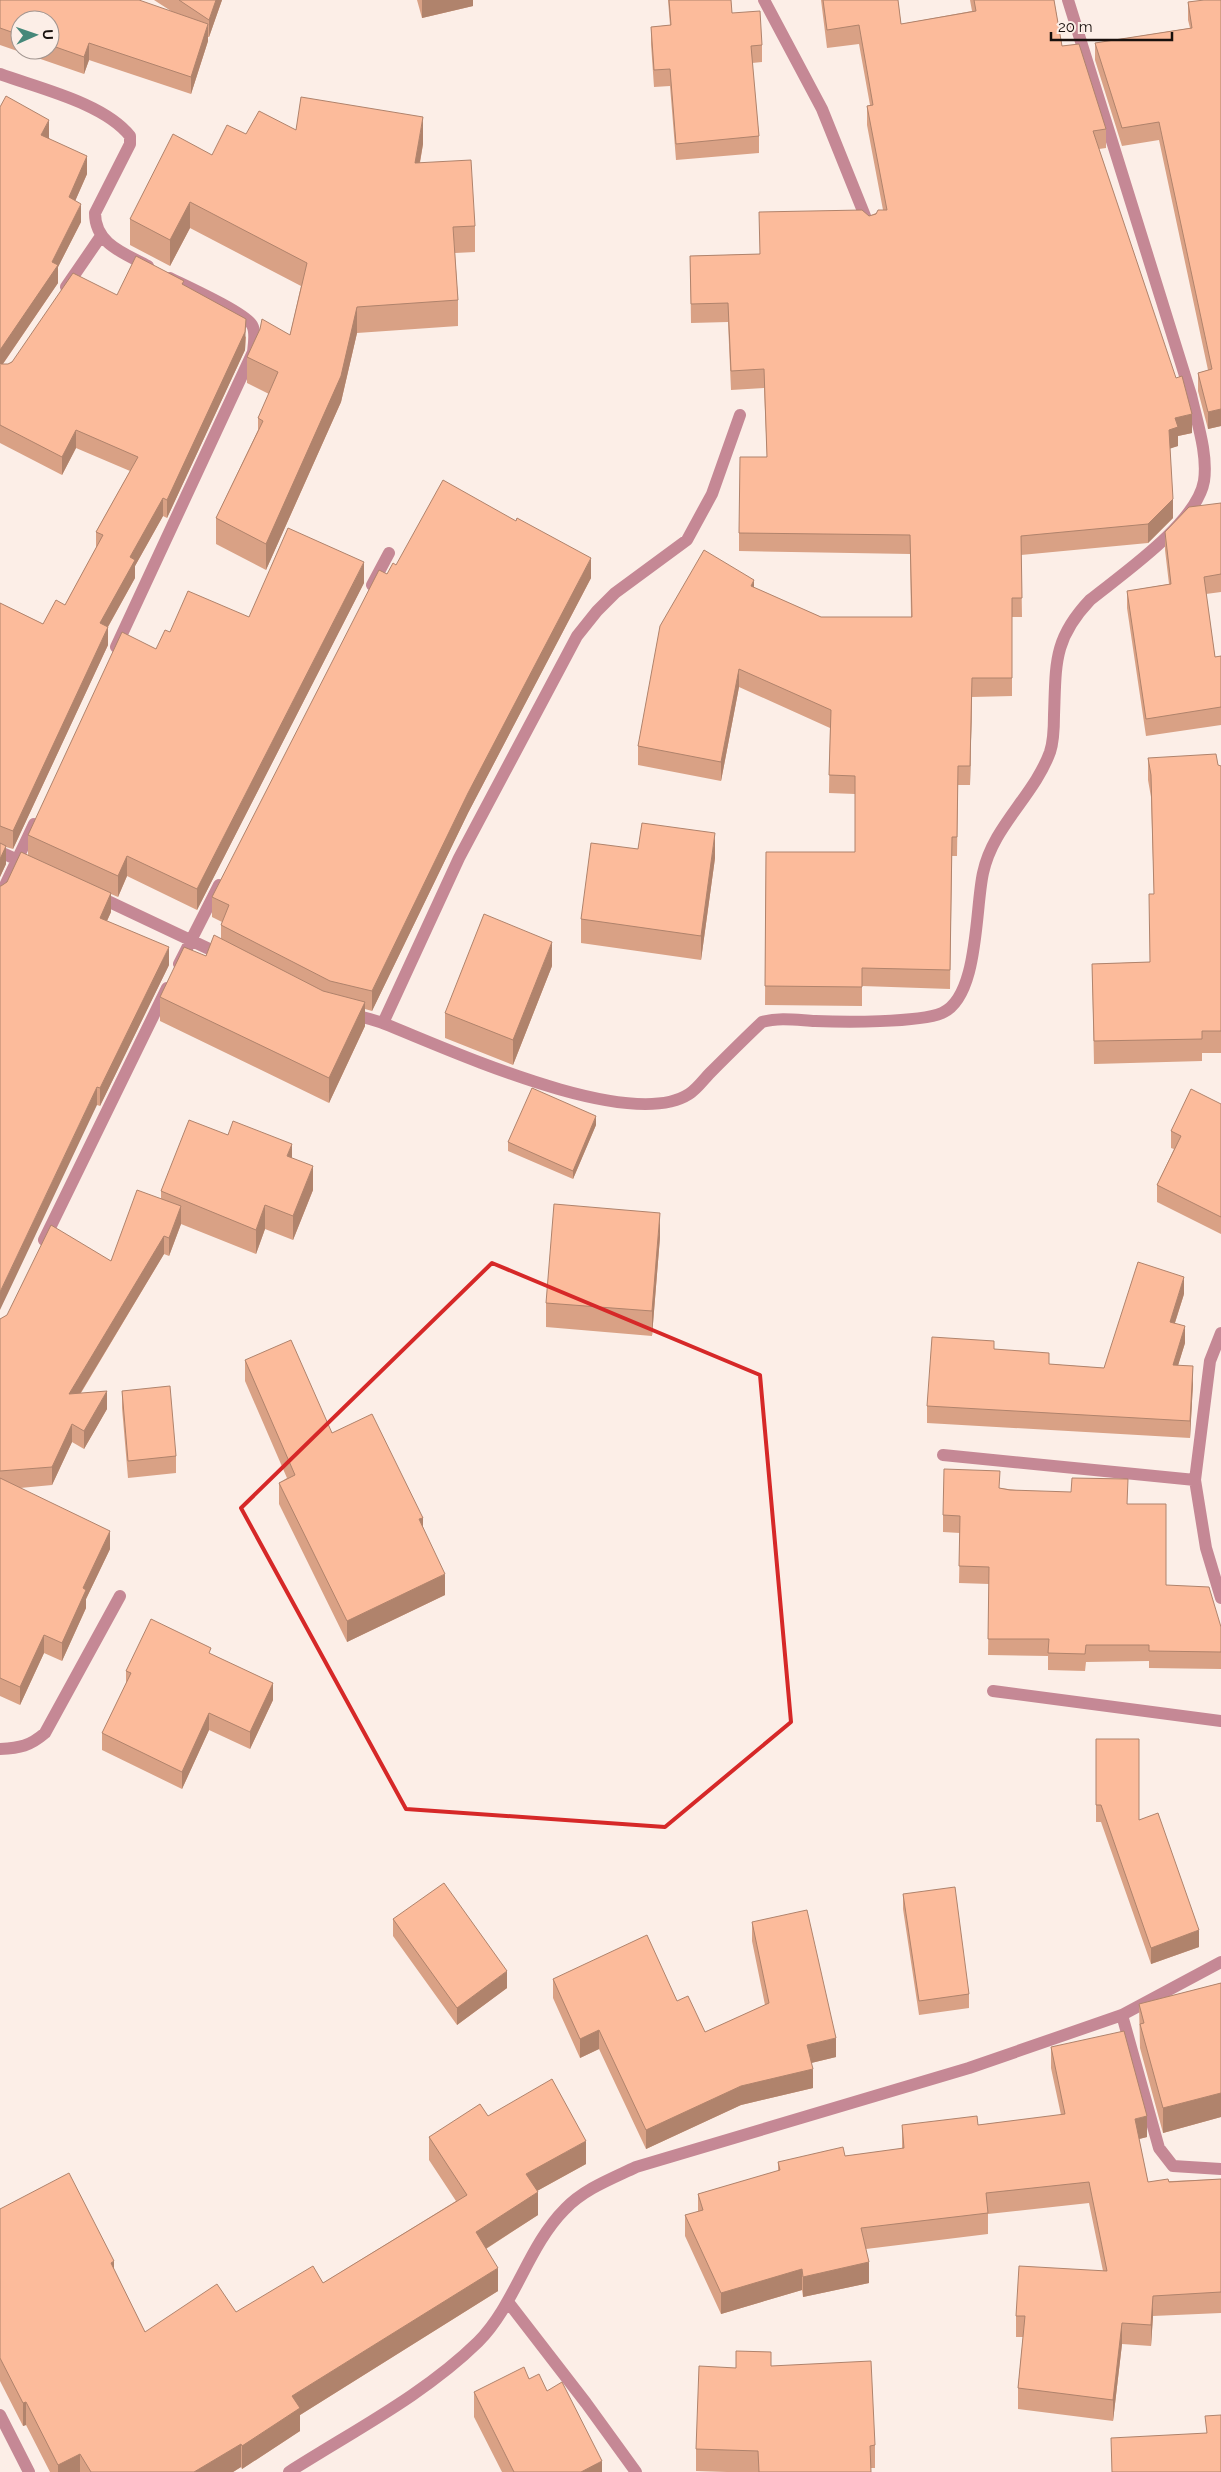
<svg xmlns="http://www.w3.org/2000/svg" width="1221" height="2472" font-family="Raleway,sans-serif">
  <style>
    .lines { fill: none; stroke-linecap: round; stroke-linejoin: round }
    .minor { stroke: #c58895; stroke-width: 12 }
    .wall { fill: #d9a185; fill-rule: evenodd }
    .shaded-wall { fill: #b0836c }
    .building { fill: #fcbb9b; stroke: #b0836c }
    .marked { fill: none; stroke: #d62828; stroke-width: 4; stroke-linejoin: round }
  </style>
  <rect width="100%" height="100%" fill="#fceee7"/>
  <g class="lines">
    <path class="minor" d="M 764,0 L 822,109 L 869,226
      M 0,74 C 38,88 104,103 130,136 L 130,144 L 95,213 C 95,244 124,253 148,266
      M 66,287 L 101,236
      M 372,585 L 389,553
      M 116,647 L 253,352 C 254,344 256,332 252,325 C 246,313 184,285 170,278
      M 0,852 L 31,866
      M 0,896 L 34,824
      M 97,896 L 224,956
      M 179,964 L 219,885
      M 348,1013 C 360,1017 373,1019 385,1024 C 446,1048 629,1133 689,1094 C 697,1089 704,1079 710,1073 C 727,1056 744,1039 762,1022 C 779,1017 797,1020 815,1021 C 843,1022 918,1023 942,1013 C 979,997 975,909 983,873 C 993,826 1034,796 1050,752 C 1054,740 1054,727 1054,715 C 1056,664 1053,639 1090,600 C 1122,574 1197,523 1204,481 C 1208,454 1197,422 1191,395 L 1068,0
      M 383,1023 L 459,858 L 577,636 L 597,611 L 615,593 L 687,540 L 712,494 L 740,415
      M 44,1240 L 167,988
      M 1221,1333 L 1210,1361 L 1195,1480 L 1206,1548 L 1221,1598
      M 943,1455 L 1195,1480
      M 993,1691 L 1221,1721
      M 0,1749 C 20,1748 30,1746 45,1733 L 120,1596
      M 1122,2015 L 1159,2148 L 1173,2166 L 1221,2169
      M 508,2302 L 586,2403 L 636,2472
      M 0,2415 L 29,2472
      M 289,2472 C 353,2431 424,2395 478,2342 C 515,2305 528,2246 565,2209 C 584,2189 611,2179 636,2167 L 969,2068 L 1122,2015 L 1221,1962"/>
  </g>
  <path class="wall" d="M 0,0 L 171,11 L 154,0 L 222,0 L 209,37 L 208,37 L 208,41 L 191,94 L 89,60 L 84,74 L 0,45 ZM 20,20 L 50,20 L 50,50 L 20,50 Z
    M 417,0 L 473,0 L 473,6 L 422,18 Z
    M 668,0 L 731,0 L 732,13 L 762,45 L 762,62 L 752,63 L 759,136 L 759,153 L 676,160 L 670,86 L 654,87 L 651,44 L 651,27 L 670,25 Z
    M 821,0 L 898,0 L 901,24 L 972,11 L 970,0 L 1054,0 L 1062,46 L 1106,129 L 1106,148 L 1099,149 L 1192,433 L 1178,436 L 1178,446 L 1170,448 L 1173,518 L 1148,543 L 1021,555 L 1022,617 L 1012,617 L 1012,696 L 972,697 L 970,785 L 958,785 L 957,856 L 952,856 L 950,989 L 862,986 L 862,1006 L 765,1005 L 766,852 L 855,852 L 855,794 L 829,793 L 830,728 L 739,687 L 721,781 L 638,765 L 638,746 L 754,588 L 821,617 L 911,617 L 910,554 L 739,551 L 739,533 L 767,457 L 764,388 L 731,390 L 728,322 L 691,323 L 690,256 L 759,254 L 869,216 L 883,210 L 867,125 L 867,106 L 870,105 L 859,44 L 827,48 Z
    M 1221,0 L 1221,426 L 1208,429 L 1198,391 L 1198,373 L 1208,370 L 1159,140 L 1122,146 L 1095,60 L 1095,43 L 1190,28 L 1188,20 L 1188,2 Z
    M 0,107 L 49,138 L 87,174 L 75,201 L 81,222 L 58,267 L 58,283 L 3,364 L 8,364 L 117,295 L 184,285 L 246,337 L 245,350 L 167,518 L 163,516 L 135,566 L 135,578 L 108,627 L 108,645 L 13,849 L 6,847 L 6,864 L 0,877 L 0,603 L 43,624 L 65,605 L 96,548 L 96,532 L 130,471 L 76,448 L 62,475 L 0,443 Z
    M 296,130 L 423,144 L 420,163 L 475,226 L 475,252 L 455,253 L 458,300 L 458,326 L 357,333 L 341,402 L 266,570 L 216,544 L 216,518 L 258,430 L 258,418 L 269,394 L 247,383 L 247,357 L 290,335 L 301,286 L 190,228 L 170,266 L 130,245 L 130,219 L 212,155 L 246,134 Z
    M 1221,503 L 1221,592 L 1206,594 L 1215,657 L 1221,656 L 1221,725 L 1146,736 L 1127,608 L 1127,591 L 1169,584 L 1165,550 L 1165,532 Z
    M 396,565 L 591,578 L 468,813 L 372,1011 L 365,1009 L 365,1026 L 329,1103 L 160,1021 L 160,997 L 206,956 L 221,939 L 221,925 L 222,922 L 212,917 L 212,897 L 387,574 Z
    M 364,583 L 197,910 L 127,876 L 118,897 L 111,894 L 111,912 L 107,921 L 169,965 L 100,1106 L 97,1105 L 1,886 L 7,882 L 28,856 L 28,835 L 156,649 L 170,632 L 249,617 Z
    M 1148,758 L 1221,766 L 1221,1053 L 1202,1053 L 1202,1061 L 1094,1064 L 1092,964 L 1150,962 L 1154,894 L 1151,797 L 1148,780 Z
    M 638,849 L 715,858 L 701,960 L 581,943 L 581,919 Z
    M 552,966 L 513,1065 L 445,1038 L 445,1013 Z
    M 1221,1104 L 1221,1234 L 1157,1202 L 1157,1185 L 1174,1149 L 1171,1148 L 1171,1131 Z
    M 596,1125 L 573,1179 L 508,1151 L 508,1142 Z
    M 228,1135 L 292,1158 L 313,1190 L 293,1240 L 265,1229 L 256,1254 L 181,1224 L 169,1256 L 164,1254 L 81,1393 L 107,1409 L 84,1449 L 72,1442 L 52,1485 L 20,1488 L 110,1549 L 86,1599 L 86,1608 L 62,1661 L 44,1653 L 20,1705 L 0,1696 L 0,1319 L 111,1261 L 161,1199 L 161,1191 Z
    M 660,1237 L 652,1336 L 546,1327 L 546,1303 Z
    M 1184,1294 L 1175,1323 L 1185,1343 L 1178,1365 L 1193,1383 L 1190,1438 L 927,1423 L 927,1406 L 994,1349 L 1049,1364 L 1104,1368 Z
    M 245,1360 L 332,1433 L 423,1527 L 445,1595 L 347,1642 L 279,1504 L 279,1483 L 287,1478 L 245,1381 Z
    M 122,1391 L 176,1456 L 176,1473 L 128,1478 L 122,1408 Z
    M 1000,1488 L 1127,1504 L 1166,1585 L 1221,1627 L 1221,1669 L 1149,1668 L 1149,1661 L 1086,1662 L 1085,1671 L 1048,1670 L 1048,1656 L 988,1655 L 989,1584 L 959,1583 L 960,1533 L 943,1532 L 943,1515 Z
    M 211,1654 L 273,1700 L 250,1749 L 209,1730 L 182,1789 L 102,1750 L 102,1733 L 126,1684 L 126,1671 Z
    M 1096,1739 L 1139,1820 L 1199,1947 L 1151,1964 L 1101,1822 L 1096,1822 Z
    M 903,1894 L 969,1994 L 969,2008 L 919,2015 L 903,1909 Z
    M 393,1919 L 507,1988 L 457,2025 L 393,1936 Z
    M 752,1922 L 836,2057 L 811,2063 L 813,2088 L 741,2105 L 646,2149 L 599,2049 L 580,2058 L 553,1998 L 553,1979 L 677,2001 L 705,2032 L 765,2005 L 752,1941 Z
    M 1221,1983 L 1221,2117 L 1163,2133 L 1140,2048 L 1139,2004 Z
    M 1051,2047 L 1147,2137 L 1139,2139 L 1148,2182 L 1221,2179 L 1221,2313 L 1153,2316 L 1151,2346 L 1122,2344 L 1113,2421 L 1018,2409 L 1018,2388 L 1023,2337 L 1016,2337 L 1016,2316 L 1103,2271 L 1089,2203 L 988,2214 L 988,2234 L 866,2249 L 869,2283 L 803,2297 L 802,2290 L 721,2314 L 685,2236 L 685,2215 L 698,2212 L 698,2194 L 778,2171 L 778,2162 L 845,2156 L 902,2149 L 902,2125 L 978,2125 L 1061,2115 L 1051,2068 Z
    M 488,2116 L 586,2164 L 537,2191 L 538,2215 L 486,2249 L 498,2291 L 300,2415 L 300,2431 L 242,2469 L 241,2467 L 233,2472 L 50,2472 L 26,2425 L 23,2426 L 0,2381 L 0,2209 L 114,2270 L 145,2332 L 236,2312 L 323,2283 L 456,2201 L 429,2160 L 429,2137 Z
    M 771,2366 L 875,2445 L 875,2468 L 871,2468 L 871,2472 L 727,2472 L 696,2471 L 696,2449 L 736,2368 Z
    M 529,2379 L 547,2391 L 602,2472 L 502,2472 L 474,2417 L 474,2392 Z"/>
  <path class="shaded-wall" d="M 216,0 L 222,0 L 209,37 L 209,20 Z
    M 422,0 L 473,0 L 473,6 L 422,18 Z
    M 208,24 L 208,41 L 191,94 L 191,77 Z
    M 89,43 L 89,60 L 84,74 L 84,57 Z
    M 423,117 L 423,144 L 415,189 L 415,163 Z
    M 49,120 L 49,138 L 41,153 L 41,135 Z
    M 87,156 L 87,174 L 69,215 L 69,197 Z
    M 190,202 L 190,228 L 170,266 L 170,240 Z
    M 81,204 L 81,222 L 58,267 L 58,283 L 0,368 L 0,350 L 52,262 Z
    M 357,307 L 357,333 L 341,402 L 266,570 L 266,544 Z
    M 246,319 L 245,350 L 167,518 L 167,500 Z
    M 1221,409 L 1221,426 L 1208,429 L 1208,412 Z
    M 1192,414 L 1192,433 L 1178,436 L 1178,446 L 1169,449 L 1169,430 L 1175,418 Z
    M 76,430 L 76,448 L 62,475 L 62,457 Z
    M 163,498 L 163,516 L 135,566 L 135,578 L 100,641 L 100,623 L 130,557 Z
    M 1173,499 L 1173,518 L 1148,543 L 1148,524 Z
    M 591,558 L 591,578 L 468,813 L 372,1011 L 372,991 L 468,793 Z
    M 364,562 L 364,583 L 197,910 L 197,889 Z
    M 754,580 L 754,599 L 751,586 Z
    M 108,627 L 108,645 L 13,849 L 13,831 Z
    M 739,669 L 739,687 L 721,781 L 721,762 Z
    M 972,678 L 972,697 L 970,785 L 970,766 Z
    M 715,833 L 715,858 L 701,960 L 701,936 Z
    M 6,846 L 6,864 L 0,877 L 0,859 Z
    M 127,856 L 127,876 L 118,897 L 118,876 Z
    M 111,893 L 111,912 L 100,936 L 100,918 Z
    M 552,942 L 552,966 L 513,1065 L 513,1040 Z
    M 169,947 L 169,965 L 100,1106 L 100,1088 Z
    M 365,1002 L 365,1026 L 329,1103 L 329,1078 Z
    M 97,1087 L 97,1105 L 0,1310 L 0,1292 Z
    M 596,1116 L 596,1125 L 573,1179 L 573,1171 Z
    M 292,1144 L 292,1169 L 287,1156 Z
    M 313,1166 L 313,1190 L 293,1240 L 293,1216 Z
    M 265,1205 L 265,1229 L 256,1254 L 256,1230 Z
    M 181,1206 L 181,1224 L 169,1256 L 169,1238 Z
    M 660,1213 L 660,1237 L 652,1336 L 652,1311 Z
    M 164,1236 L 164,1254 L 69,1412 L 69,1394 Z
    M 1184,1277 L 1184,1294 L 1170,1338 L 1170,1322 Z
    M 1185,1326 L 1185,1343 L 1173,1382 L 1173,1365 Z
    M 1193,1366 L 1193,1383 L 1190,1438 L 1190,1421 Z
    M 107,1391 L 107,1409 L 84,1449 L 84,1431 Z
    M 72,1424 L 72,1442 L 52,1485 L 52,1467 Z
    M 423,1518 L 423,1538 L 419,1519 Z
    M 110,1531 L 110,1549 L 86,1599 L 86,1608 L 62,1661 L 62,1643 L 83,1588 Z
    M 445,1574 L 445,1595 L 347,1642 L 347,1621 Z
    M 44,1635 L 44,1653 L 20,1705 L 20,1687 Z
    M 273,1683 L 273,1700 L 250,1749 L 250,1732 Z
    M 209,1713 L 209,1730 L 182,1789 L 182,1772 Z
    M 1199,1930 L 1199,1947 L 1151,1964 L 1151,1948 Z
    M 507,1971 L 507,1988 L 457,2025 L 457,2008 Z
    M 599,2030 L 599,2049 L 580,2058 L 580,2039 Z
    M 836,2038 L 836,2057 L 807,2064 L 807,2045 Z
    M 813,2069 L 813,2088 L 741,2105 L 646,2149 L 646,2130 L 741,2086 Z
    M 1221,2093 L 1221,2117 L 1163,2133 L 1163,2108 Z
    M 1147,2116 L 1147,2137 L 1135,2140 L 1135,2119 Z
    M 586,2141 L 586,2164 L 526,2197 L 526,2174 Z
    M 538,2192 L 538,2215 L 476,2255 L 476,2232 Z
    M 114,2261 L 114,2284 L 111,2263 Z
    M 869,2262 L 869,2283 L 803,2297 L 803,2277 Z
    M 498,2268 L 498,2291 L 300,2415 L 300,2431 L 242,2469 L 242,2446 L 292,2396 Z
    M 802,2269 L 802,2290 L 721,2314 L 721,2293 Z
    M 1153,2296 L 1153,2316 L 1151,2346 L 1151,2325 Z
    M 1122,2323 L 1122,2344 L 1113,2421 L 1113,2400 Z
    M 26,2402 L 26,2425 L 23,2426 L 23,2403 Z
    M 241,2444 L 241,2467 L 233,2472 L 194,2472 Z
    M 80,2454 L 80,2472 L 58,2472 L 58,2465 Z
    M 602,2461 L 602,2472 L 581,2472 Z"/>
  <path class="building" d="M 0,0 L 139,0 L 208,24 L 191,77 L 89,43 L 84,57 L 50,45 L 50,20 L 20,20 L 20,35 L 0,28 Z
    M 179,0 L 216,0 L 209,20 Z
    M 669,0 L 731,0 L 732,13 L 760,11 L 762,45 L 751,46 L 759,136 L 676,144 L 670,69 L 654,70 L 651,27 L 671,25 Z
    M 823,0 L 898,0 L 901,24 L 976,11 L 974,0 L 1054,0 L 1062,46 L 1079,44 L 1106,129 L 1093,131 L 1176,378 L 1182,376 L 1192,414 L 1175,418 L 1178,427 L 1169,430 L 1173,499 L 1148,524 L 1021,536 L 1022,598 L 1012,598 L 1012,678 L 972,678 L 970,766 L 958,766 L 957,837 L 952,837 L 950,970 L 862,968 L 862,987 L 765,986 L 766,852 L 855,852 L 855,776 L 829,775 L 831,710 L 739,669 L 721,762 L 638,746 L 660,626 L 704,550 L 754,580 L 751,586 L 821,617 L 912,617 L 910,535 L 739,533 L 740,457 L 767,457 L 764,369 L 731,371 L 728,303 L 691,304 L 690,256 L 760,254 L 759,212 L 862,210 L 869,216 L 876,214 L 878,210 L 887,210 L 867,106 L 873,105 L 859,25 L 827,30 Z
    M 1204,0 L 1221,0 L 1221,409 L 1208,412 L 1198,373 L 1212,369 L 1159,122 L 1122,128 L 1095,43 L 1192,28 L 1188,2 Z
    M 6,96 L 49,120 L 41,135 L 87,156 L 69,197 L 81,204 L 52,262 L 58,265 L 0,350 L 0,107 Z
    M 301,97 L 423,117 L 415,163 L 471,160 L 475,226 L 453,227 L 458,300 L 357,307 L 341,376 L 266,544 L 216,518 L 263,421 L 258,418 L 278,372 L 247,357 L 260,329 L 262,319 L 290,335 L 307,263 L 190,202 L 170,240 L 130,219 L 173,134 L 212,155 L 227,125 L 246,134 L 259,111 L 296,130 Z
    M 136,256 L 184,281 L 182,284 L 246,319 L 245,332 L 167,500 L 163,498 L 130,557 L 135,560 L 100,623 L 108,627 L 13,831 L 0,826 L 0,603 L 43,624 L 56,600 L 65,605 L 103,535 L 96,532 L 138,457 L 76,430 L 62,457 L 0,425 L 0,363 L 1,364 L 8,364 L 12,362 L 73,273 L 117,295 Z
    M 443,480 L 516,521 L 517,518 L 591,558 L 468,793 L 372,991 L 330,981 L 221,925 L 229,905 L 212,897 L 379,570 L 387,574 L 393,563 L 396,565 Z
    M 1221,503 L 1221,574 L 1204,577 L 1215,657 L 1221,656 L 1221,707 L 1146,719 L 1127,591 L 1171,584 L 1165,532 L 1189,507 Z
    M 288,528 L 364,562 L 197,889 L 127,856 L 118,876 L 28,835 L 122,632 L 156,649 L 165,630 L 170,632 L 188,591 L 249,617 Z
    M 1216,754 L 1218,765 L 1221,766 L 1221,1031 L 1202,1031 L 1202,1039 L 1094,1041 L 1092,964 L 1150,962 L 1149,894 L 1154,894 L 1151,775 L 1148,758 Z
    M 642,823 L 715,833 L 701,936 L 581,919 L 591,843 L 638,849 Z
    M 0,843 L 6,846 L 0,859 Z
    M 21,852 L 111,893 L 100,918 L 169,947 L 100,1088 L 97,1087 L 0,1292 L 0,886 L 1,886 L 7,882 Z
    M 484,914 L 552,942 L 513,1040 L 445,1013 Z
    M 214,935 L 323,991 L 365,1002 L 329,1078 L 160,997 L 184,947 L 206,956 Z
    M 532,1088 L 596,1116 L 573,1171 L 508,1142 Z
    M 1191,1089 L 1221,1104 L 1221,1217 L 1157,1185 L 1181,1136 L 1171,1131 Z
    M 189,1120 L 228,1135 L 233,1121 L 292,1144 L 287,1156 L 313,1166 L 293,1216 L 265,1205 L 256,1230 L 161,1191 Z
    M 137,1190 L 181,1206 L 169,1238 L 164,1236 L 69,1394 L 107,1391 L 84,1431 L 72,1424 L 52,1467 L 0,1471 L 0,1319 L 7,1315 L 51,1225 L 111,1261 Z
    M 554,1204 L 660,1213 L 652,1311 L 546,1303 Z
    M 1138,1262 L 1184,1277 L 1170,1322 L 1185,1326 L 1173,1365 L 1193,1366 L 1190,1421 L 927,1406 L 932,1337 L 994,1341 L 994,1349 L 1049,1353 L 1049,1364 L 1104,1368 Z
    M 291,1340 L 332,1433 L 372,1414 L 423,1518 L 419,1519 L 445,1574 L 347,1621 L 279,1483 L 295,1475 L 245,1360 Z
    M 170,1386 L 176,1456 L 128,1461 L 122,1391 Z
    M 944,1469 L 1000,1471 L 999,1488 L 1010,1490 L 1071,1492 L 1072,1478 L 1128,1479 L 1127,1504 L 1166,1504 L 1166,1585 L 1209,1587 L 1221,1627 L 1221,1652 L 1149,1651 L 1149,1645 L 1086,1645 L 1085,1654 L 1048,1653 L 1049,1639 L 988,1639 L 989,1567 L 959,1566 L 960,1516 L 943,1515 Z
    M 0,1478 L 110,1531 L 83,1588 L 86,1590 L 62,1643 L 44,1635 L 20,1687 L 0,1678 Z
    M 151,1619 L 211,1648 L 209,1653 L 273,1683 L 250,1732 L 209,1713 L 182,1772 L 102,1733 L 131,1673 L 126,1671 Z
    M 1096,1739 L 1139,1739 L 1139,1820 L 1158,1813 L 1199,1930 L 1151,1948 L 1101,1805 L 1096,1805 Z
    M 444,1883 L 507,1971 L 457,2008 L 393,1919 Z
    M 955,1887 L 969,1994 L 919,2001 L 903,1894 Z
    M 807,1910 L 836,2038 L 807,2045 L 813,2069 L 741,2086 L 646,2130 L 599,2030 L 580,2039 L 553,1979 L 647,1935 L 677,2001 L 688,1996 L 705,2032 L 769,2003 L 752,1922 Z
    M 1221,1983 L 1221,2093 L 1163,2108 L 1140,2024 L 1144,2023 L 1139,2004 Z
    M 1124,2031 L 1147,2116 L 1135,2119 L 1148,2182 L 1168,2179 L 1169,2182 L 1221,2179 L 1221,2292 L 1153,2296 L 1151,2325 L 1122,2323 L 1113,2400 L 1018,2388 L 1025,2316 L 1016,2316 L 1019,2266 L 1107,2271 L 1089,2182 L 986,2193 L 988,2213 L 861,2228 L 869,2262 L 803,2277 L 802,2269 L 721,2293 L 685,2215 L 703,2210 L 698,2194 L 780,2170 L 778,2162 L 843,2147 L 845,2156 L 904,2148 L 902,2125 L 977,2116 L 978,2125 L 1065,2114 L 1051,2047 Z
    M 552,2079 L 586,2141 L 526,2174 L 538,2192 L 476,2232 L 498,2268 L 292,2396 L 300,2408 L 242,2446 L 241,2444 L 194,2472 L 91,2472 L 80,2454 L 58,2465 L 26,2402 L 23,2403 L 0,2358 L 0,2209 L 69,2173 L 114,2261 L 111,2263 L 145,2332 L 217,2284 L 236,2312 L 313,2266 L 323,2283 L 467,2195 L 429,2137 L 480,2104 L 488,2116 Z
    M 736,2351 L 771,2352 L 771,2366 L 871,2361 L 875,2445 L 870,2446 L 871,2472 L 759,2472 L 758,2451 L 696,2449 L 699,2366 L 736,2368 Z
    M 524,2367 L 529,2379 L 539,2374 L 547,2391 L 562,2382 L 602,2461 L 581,2472 L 514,2472 L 474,2392 Z
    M 1221,2415 L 1221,2472 L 1112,2472 L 1111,2438 L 1207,2433 L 1205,2416 Z"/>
  <path class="marked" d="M 492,1263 L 760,1375 L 791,1722 L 665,1827 L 406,1809 L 241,1508 Z"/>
  <g transform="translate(35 35) rotate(88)"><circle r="24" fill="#fceee7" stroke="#a19590"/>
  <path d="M0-4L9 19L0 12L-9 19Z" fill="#46887a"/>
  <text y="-8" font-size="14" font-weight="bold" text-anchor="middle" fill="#18100d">U</text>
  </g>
  <path d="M1051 32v8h121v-8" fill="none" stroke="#18100d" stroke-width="2.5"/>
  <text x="1058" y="32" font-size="15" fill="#18100d" stroke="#fceee7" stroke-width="4" paint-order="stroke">20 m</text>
</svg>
